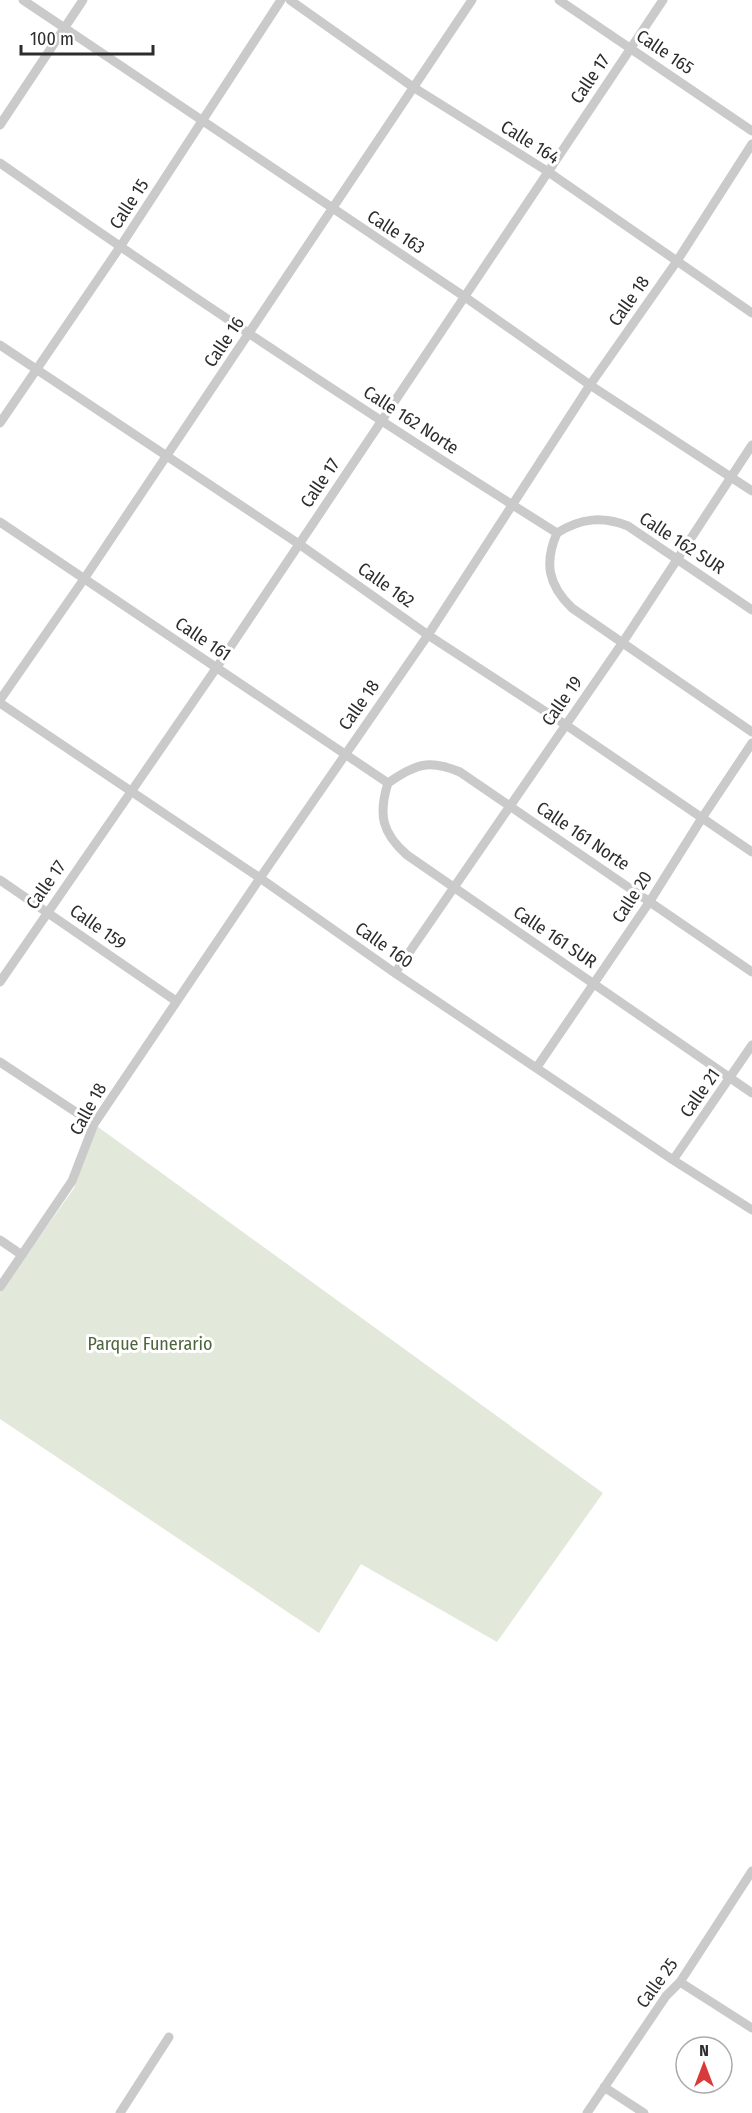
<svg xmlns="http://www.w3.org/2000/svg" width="752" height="2113" font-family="'Fira Sans Condensed',sans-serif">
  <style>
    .green { fill: #e2e9db }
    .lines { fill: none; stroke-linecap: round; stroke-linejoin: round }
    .street { stroke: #cacaca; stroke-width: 9 }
    .labels { text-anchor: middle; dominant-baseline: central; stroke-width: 6; stroke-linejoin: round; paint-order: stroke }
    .street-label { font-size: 18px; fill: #2d2d2d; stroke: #fff }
    .park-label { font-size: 18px; fill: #4d653d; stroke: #fff }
  </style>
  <rect width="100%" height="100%" fill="#fff"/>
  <path class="green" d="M 94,1124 L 603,1493 L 497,1642 L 361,1564 L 319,1633 L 0,1419 L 0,1293 L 74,1188 Z"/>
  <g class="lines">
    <path class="street" d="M 23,0 L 465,297 L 590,385 L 752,491
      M 290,0 L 413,87 L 547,171 L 752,313
      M 559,0 L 752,131
      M 0,125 L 83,0
      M 0,163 C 182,291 368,414 557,533 C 544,563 548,585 572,608 L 752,732
      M 0,345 L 299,544 L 428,635 L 566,725 L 752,852
      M 0,423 L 120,247 L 281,0
      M 0,522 L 388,783
      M 557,533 C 581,518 602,516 628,526 L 752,610
      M 0,700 L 84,579 L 472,0
      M 0,703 L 260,878 L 395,973 L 673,1160 L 752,1210
      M 388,783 C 378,815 382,833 407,855 L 752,1093
      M 388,783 C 415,764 429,759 460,772 L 752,972
      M 0,880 L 176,1001
      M 395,973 L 623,642 L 752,445
      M 0,982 L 217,667 L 663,0
      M 0,1062 L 94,1124
      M 537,1067 L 650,901 L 702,818 L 752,743
      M 673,1160 L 752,1045
      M 0,1240 L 22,1255
      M 0,1287 L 72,1181 L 94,1124 L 260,878 L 428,635 L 590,385 L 677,261 L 752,144
      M 680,1982 L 752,2028
      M 604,2087 L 644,2113
      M 120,2113 L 169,2037
      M 587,2113 L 666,1996 L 680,1982 L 752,1871"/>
  </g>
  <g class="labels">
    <g class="street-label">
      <text transform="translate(665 52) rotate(34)">Calle 165</text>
      <text transform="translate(590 79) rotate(-56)">Calle 17</text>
      <text transform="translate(530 142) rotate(32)">Calle 164</text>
      <text transform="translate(129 204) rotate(-57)">Calle 15</text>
      <text transform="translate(396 232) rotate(33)">Calle 163</text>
      <text transform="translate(629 301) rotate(-55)">Calle 18</text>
      <text transform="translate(224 342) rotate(-56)">Calle 16</text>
      <text transform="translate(411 420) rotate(33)">Calle 162 Norte</text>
      <text transform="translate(320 483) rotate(-56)">Calle 17</text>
      <text transform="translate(682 543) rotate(33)">Calle 162 SUR</text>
      <text transform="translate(386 585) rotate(35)">Calle 162</text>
      <text transform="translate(203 639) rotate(34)">Calle 161</text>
      <text transform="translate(562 701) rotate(-55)">Calle 19</text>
      <text transform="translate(359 705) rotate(-55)">Calle 18</text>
      <text transform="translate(583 836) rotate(34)">Calle 161 Norte</text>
      <text transform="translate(46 885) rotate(-55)">Calle 17</text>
      <text transform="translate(632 897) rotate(-57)">Calle 20</text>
      <text transform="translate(98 927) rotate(35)">Calle 159</text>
      <text transform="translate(555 937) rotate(34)">Calle 161 SUR</text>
      <text transform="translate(384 945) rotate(35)">Calle 160</text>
      <text transform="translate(700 1093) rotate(-55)">Calle 21</text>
      <text transform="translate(88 1109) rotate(-61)">Calle 18</text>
      <text transform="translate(657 1983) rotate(-54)">Calle 25</text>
    </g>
    <g class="park-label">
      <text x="150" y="1344">Parque Funerario</text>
    </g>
  </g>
  <g transform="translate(704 2065)"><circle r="28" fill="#ffffff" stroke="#ababab" stroke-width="1.5"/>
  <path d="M0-4.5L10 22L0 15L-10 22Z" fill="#d93a3a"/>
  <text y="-9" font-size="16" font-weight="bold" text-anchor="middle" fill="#2d2d2d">N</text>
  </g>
  <path d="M21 45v9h132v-9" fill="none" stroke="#2d2d2d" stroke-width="3"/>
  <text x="30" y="45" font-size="18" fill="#2d2d2d" stroke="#ffffff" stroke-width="4.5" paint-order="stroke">100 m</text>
</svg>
